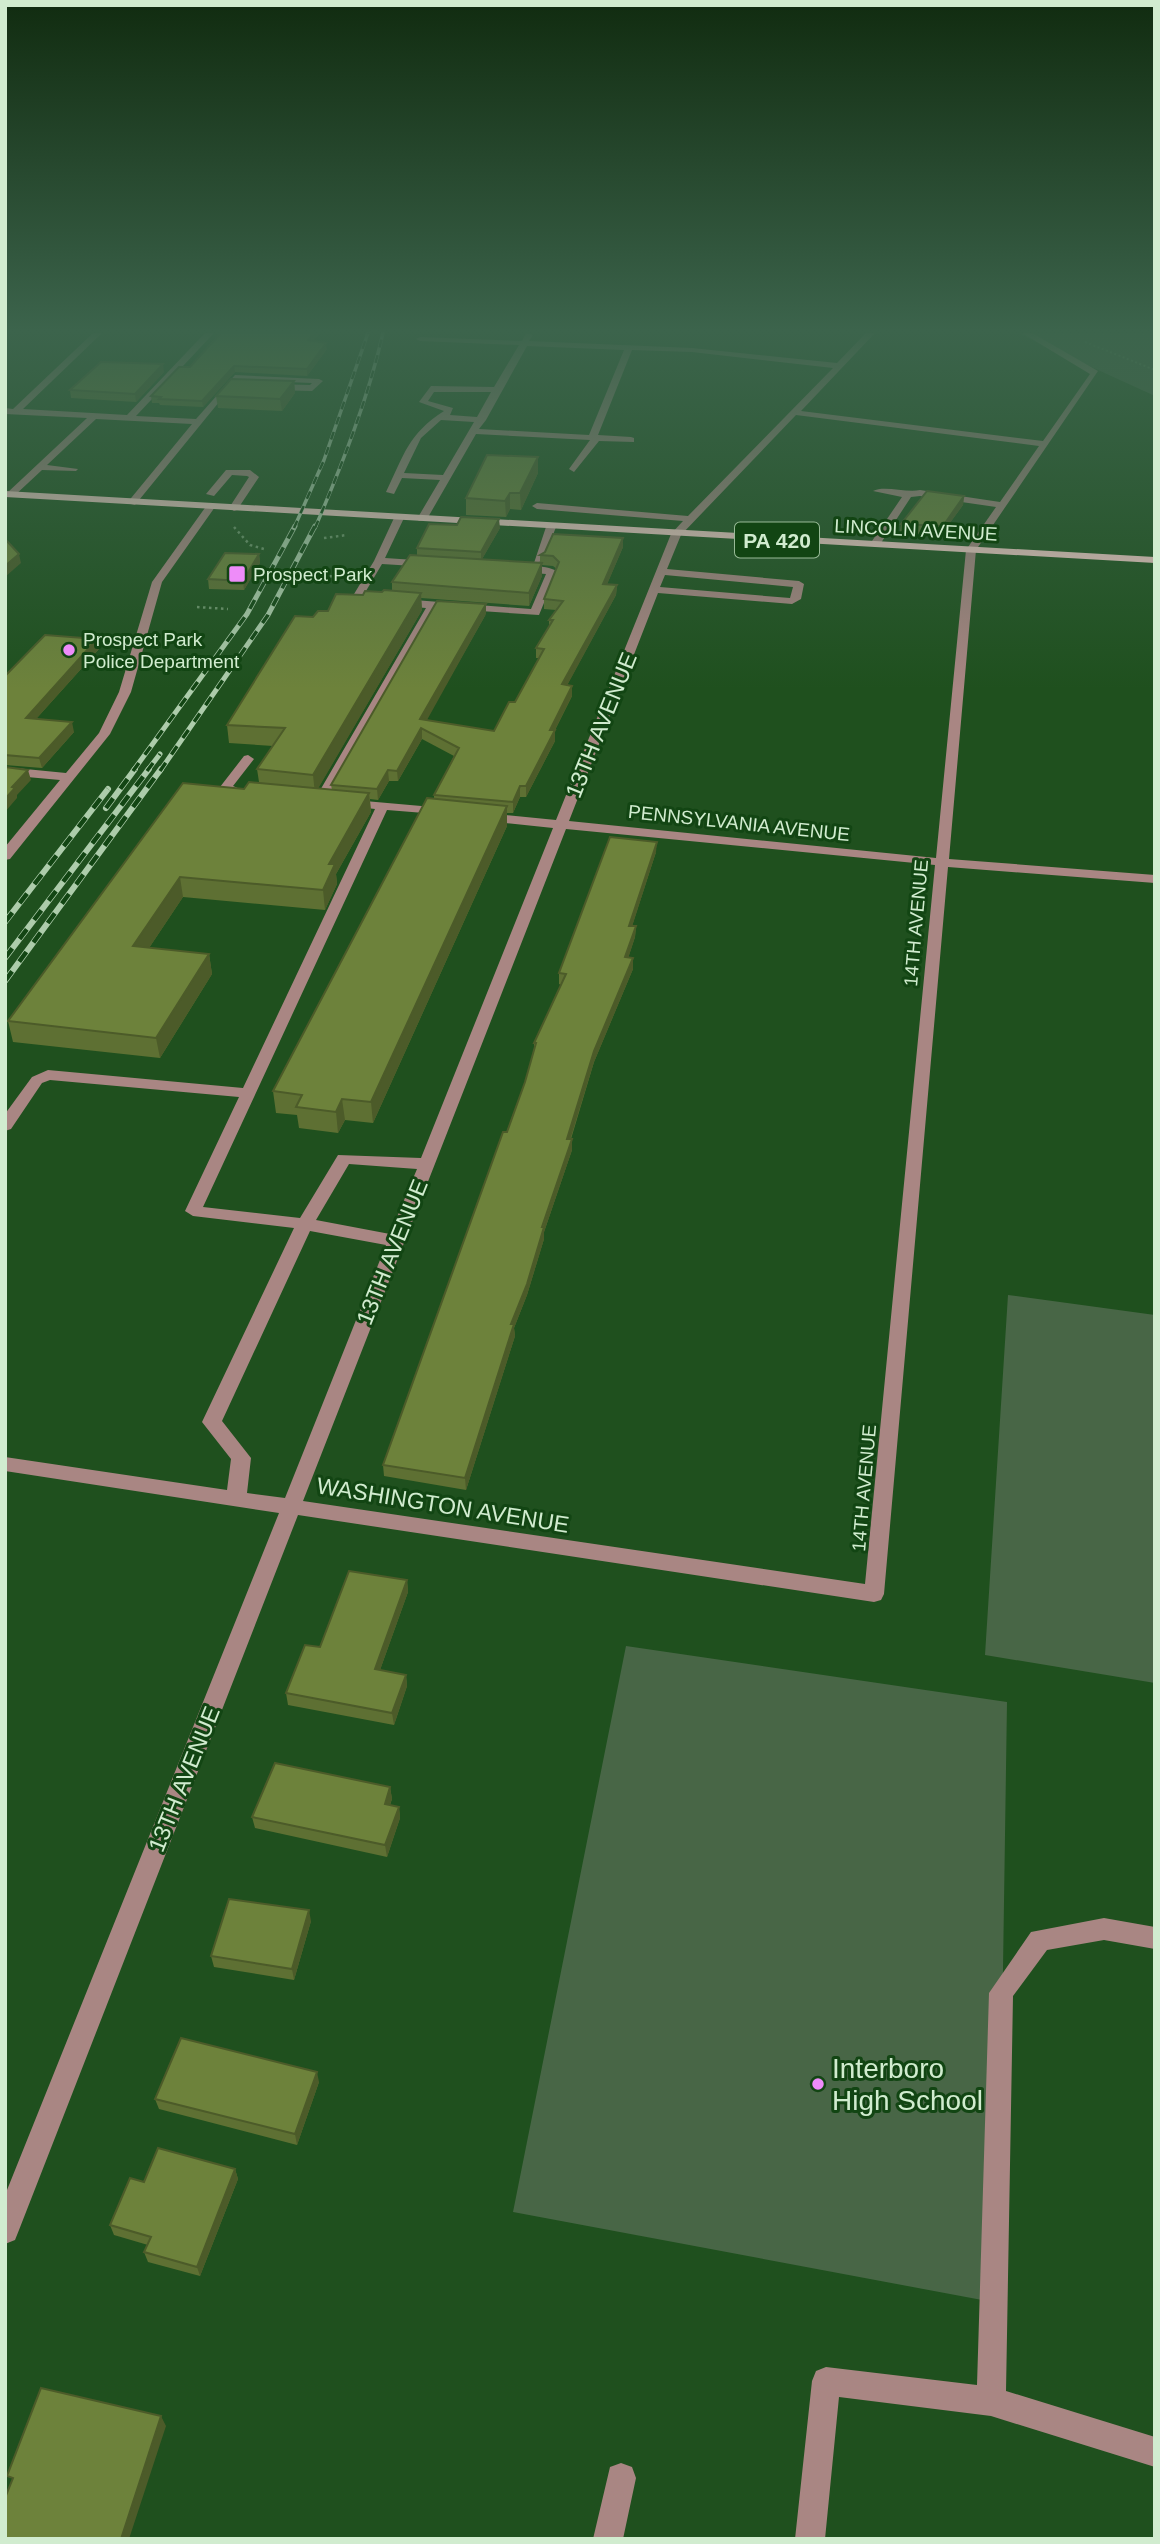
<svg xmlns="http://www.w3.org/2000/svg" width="1160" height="2544" font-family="Arial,sans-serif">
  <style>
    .green { fill: #486646 }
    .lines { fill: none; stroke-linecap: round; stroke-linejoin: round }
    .path-far1 { stroke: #6e956c; stroke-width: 2; stroke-dasharray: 2 2.5; stroke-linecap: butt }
    .path { stroke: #6e956c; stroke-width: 2.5; stroke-dasharray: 2.5 3.5; stroke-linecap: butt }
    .minor { fill: #a98683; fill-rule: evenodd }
    .major { fill: #f9cecb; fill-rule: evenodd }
    .rail-far2-casing { stroke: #adccab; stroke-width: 3.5 }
    .rail-far1-casing { stroke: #adccab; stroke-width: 5 }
    .rail-casing { stroke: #adccab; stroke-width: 6 }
    .rail-far2 { stroke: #124513; stroke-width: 2.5; stroke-dasharray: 8; stroke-linecap: butt }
    .rail-far1 { stroke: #124513; stroke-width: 3.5; stroke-dasharray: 10; stroke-linecap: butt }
    .rail { stroke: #124513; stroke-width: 4.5; stroke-dasharray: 12; stroke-linecap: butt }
    .wall { fill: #5e7033; fill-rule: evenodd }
    .shaded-wall { fill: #4c5b29 }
    .building { fill: #6d823b; stroke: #4c5b29; stroke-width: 2 }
    .poi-dot { fill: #ee8cf9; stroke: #124513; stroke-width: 2.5 }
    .labels { text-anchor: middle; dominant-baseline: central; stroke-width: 6; stroke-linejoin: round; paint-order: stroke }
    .far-street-label { font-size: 19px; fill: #d1eccf; stroke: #124513 }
    .far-poi-label { font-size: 19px; fill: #d1eccf; stroke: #124513; text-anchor: start }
    .shield { fill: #124513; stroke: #98ba97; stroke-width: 2 }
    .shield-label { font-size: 21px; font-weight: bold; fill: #d1eccf }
    .street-label { font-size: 23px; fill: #d1eccf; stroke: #124513 }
    .near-poi-label { font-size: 28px; fill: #d1eccf; stroke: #124513; text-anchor: start }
  </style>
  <rect width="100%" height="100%" fill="#1f501e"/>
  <path class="green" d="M 1017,333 L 1155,333 L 1155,396 Z
    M 1008,1295 L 1155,1315 L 1155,1683 L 985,1655 Z
    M 626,1646 L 1007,1702 L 998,2303 L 513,2212 Z"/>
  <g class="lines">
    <path class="path-far1" d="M 1085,342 L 1155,370"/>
    <path class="path" d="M 234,527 L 250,545 L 264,549
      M 324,538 L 347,535
      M 306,575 L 347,577
      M 197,607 L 228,609"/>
    <path class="minor" d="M 93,333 L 102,333 L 23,409 L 127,415 L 205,333 L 214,333 L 136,416 L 196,419 L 235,375 L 319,379 L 323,381 L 312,391 L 271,390 L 267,387 L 271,384 L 310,385 L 312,383 L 237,380 L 135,505 L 127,503 L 192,424 L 96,419 L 47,465 L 78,469 L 76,471 L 42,470 L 13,497 L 7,497 L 7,493 L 87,418 L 5,414 L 5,408 L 13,409 Z
      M 526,333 L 533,335 L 529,341 L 692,348 L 837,363 L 866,333 L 875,333 L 801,411 L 1043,441 L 1090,374 L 1022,333 L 1032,333 L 1098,371 L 976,550 L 949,859 L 1155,875 L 1155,883 L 948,867 L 884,1594 L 881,1600 L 874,1602 L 298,1515 L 19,2230 L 15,2240 L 5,2244 L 5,2195 L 279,1513 L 5,1471 L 5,1457 L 227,1490 L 231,1459 L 202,1422 L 294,1228 L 193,1216 L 185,1211 L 239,1097 L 50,1080 L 42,1083 L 11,1129 L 5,1131 L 5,1114 L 32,1077 L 48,1070 L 243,1088 L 375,809 L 342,805 L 342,799 L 444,808 L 449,809 L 449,815 L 387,810 L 203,1207 L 300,1218 L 338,1155 L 421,1158 L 553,828 L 486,821 L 480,817 L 486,813 L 556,820 L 671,534 L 683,521 L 537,509 L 532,506 L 537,503 L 688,516 L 833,368 L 692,352 L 632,350 L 598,435 L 631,437 L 634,438 L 634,442 L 599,441 L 574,472 L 569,469 L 590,440 L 476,434 L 427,519 L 419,521 L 417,519 L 440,480 L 402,478 L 394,494 L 386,492 C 404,455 408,434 444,411 L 419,402 L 431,386 L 494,387 L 519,345 L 420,341 L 416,339 L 420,337 L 522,341 ZM 527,346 L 624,350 L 589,435 L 479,429 L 486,420 ZM 434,392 L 491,392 L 477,417 L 450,415 L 453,408 L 428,401 ZM 796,415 L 1039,446 L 1000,502 L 920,490 C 906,493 884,485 873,491 L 902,497 L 870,544 L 875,547 L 879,546 L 911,497 L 920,496 L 996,507 L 966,550 L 936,858 L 569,821 L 658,593 L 792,604 L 801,599 L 804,584 L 799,581 L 667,569 L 681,535 ZM 441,420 L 474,422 L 443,475 L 404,473 L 421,438 ZM 665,575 L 793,587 L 790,598 L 660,587 ZM 566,829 L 935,865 L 865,1584 L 303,1501 ZM 349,1164 L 417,1169 L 390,1234 L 316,1220 ZM 310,1231 L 386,1245 L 285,1498 L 247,1493 L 251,1458 L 222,1421 Z
      M 226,470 L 250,470 L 259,477 L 237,510 L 234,511 L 229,508 L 249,477 L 247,476 L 232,475 L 214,496 L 206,494 Z
      M 207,505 L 215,507 L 162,582 L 131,692 L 110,734 L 10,859 L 5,860 L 5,847 L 60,780 L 5,775 L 5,767 L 66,773 L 99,733 L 119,692 L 152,582 Z
      M 399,515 L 404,518 L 385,558 L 430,561 L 435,564 L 430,567 L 382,564 L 363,596 L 531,609 L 546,574 L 521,572 L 516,569 C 525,563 548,566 557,571 L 539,615 L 436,608 L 327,799 L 325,802 L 317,802 L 315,799 L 426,608 L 356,602 L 351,599 L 374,561 L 394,518 Z
      M 551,524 L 556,527 L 543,561 L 534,563 L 546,527 Z
      M 248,755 L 254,759 L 233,786 L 251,794 L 245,798 L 228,795 L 220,787 L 244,756 Z
      M 1104,1918 L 1155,1927 L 1155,1949 L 1104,1940 L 1047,1950 L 1013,1996 L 1006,2391 L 1155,2437 L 1155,2467 L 991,2416 L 839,2397 L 825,2539 L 795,2539 L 812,2381 L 816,2371 L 826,2367 L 977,2385 L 989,1993 L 1031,1932 Z
      M 621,2463 L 632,2467 L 636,2478 L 623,2539 L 593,2539 L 610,2467 Z"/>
    <path class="major" d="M 5,491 L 1155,557 L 1155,563 L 5,497 Z"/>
    <g class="rail-far2-casing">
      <path id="rail-far2" d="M 294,528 L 324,460 L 368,333
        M 315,528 C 342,465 368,399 383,333"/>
    </g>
    <g class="rail-far1-casing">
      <path id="rail-far1" d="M 133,771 L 247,614 L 295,526
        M 147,771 L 160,754
        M 160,771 L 268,615 L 315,526"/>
    </g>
    <g class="rail-casing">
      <path id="rail" d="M 106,808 L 135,769
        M 5,922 L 108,789
        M 5,958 L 149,769
        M 5,981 L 161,769"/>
    </g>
    <use href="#rail-far2" class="rail-far2"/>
    <use href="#rail-far1" class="rail-far1"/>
    <use href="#rail" class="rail"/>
  </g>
  <path class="wall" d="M 221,333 L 320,333 L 313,341 L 327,349 L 307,376 L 235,372 L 203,407 L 160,405 L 159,403 L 152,403 L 151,396 L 190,367 Z
    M 164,372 L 136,402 L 71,398 L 70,390 Z
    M 294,381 L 295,393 L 282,411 L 218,408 L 216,396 Z
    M 538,473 L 521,510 L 510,509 L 506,517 L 466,515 L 466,498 Z
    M 964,496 L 963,505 L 941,535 L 900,533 L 901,524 Z
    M 500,528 L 482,559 L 540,563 L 540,555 L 623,538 L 623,547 L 607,584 L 617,585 L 616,595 L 567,685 L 572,696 L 555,730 L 555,741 L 526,797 L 520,797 L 513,813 L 507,813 L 507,826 L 373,1123 L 345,1120 L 338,1133 L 299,1128 L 297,1115 L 276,1113 L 273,1091 L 434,799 L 434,795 L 454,756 L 422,739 L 398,781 L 389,781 L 378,800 L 370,799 L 371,812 L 336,874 L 337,884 L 325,910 L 183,897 L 149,948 L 209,954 L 212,974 L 160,1058 L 13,1042 L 8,1021 L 244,789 L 259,782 L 257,769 L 273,746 L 229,743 L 227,725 L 313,617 L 363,595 L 392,590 L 392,582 L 417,555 L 417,548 ZM 542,565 L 553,566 L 557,569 L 544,599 L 544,609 L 556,610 L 549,620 L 549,627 L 536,648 L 536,658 L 539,658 L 515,702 L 494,731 L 426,720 L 486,614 L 331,785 L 332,790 L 318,788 L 422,610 L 421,598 L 529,606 L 542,576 Z
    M 259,554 L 260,563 L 244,590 L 209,589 L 208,579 Z
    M 99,649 L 36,719 L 74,732 L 42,768 L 5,765 L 5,676 Z
    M 656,852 L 632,926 L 636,926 L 635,937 L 628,958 L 633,969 L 594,1062 L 571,1139 L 572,1139 L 572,1150 L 544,1232 L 544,1239 L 527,1295 L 514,1328 L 515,1336 L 466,1490 L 384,1476 L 383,1465 L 525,1082 L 534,1051 L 534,1043 L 561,985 L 559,984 L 559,973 Z
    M 407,1580 L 408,1592 L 380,1670 L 406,1675 L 407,1686 L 394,1725 L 288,1705 L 286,1693 L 320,1647 Z
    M 390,1787 L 392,1799 L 390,1805 L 399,1807 L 400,1818 L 387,1857 L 255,1828 L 252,1817 Z
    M 311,1921 L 294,1980 L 214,1967 L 211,1956 Z
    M 319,2082 L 297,2145 L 159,2109 L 155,2099 Z
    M 235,2169 L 238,2179 L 200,2276 L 148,2262 L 144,2252 L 148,2245 L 114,2235 L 110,2225 L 144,2182 Z"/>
  <path class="shaded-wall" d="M 314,333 L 320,333 L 308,346 L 308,340 Z
    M 326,343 L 327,349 L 307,376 L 307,369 Z
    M 163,364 L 164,372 L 136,402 L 135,394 Z
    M 234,366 L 235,372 L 203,407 L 202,401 Z
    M 294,381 L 295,393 L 282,411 L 280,399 Z
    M 538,457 L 538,473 L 521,510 L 520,493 Z
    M 510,493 L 510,509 L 506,517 L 505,501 Z
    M 964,496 L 963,505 L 941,535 L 943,526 Z
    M 499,519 L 500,528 L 481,561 L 481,552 Z
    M 623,538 L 623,547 L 603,594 L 603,584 Z
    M 19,554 L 21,563 L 5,577 L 5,566 Z
    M 259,554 L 260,563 L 244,590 L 243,581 Z
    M 542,563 L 542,576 L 529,606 L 529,593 Z
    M 617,585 L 616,595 L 562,695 L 562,684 Z
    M 421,593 L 422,610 L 315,794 L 313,775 Z
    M 486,604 L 486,614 L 422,729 L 422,739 L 398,781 L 397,771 L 420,719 Z
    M 97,639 L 99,649 L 28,728 L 26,718 Z
    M 572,686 L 572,696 L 550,740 L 555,730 L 555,741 L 526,797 L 526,786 L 550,730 Z
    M 72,722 L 74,732 L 42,768 L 39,758 Z
    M 28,770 L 31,780 L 17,795 L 17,798 L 5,812 L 5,799 L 12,787 Z
    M 388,770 L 389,781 L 378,800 L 377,789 Z
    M 520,786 L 520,797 L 513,813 L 513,802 Z
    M 369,793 L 371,812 L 336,874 L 337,884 L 325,910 L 323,890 L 329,864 Z
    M 507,806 L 507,826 L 373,1123 L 371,1102 Z
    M 657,842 L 656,852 L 629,936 L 629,926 Z
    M 180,877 L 183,897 L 137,966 L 133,946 Z
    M 636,926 L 635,937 L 625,968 L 625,957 Z
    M 209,954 L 212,974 L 160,1058 L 156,1038 Z
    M 633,958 L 633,969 L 594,1062 L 567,1150 L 567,1139 L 594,1051 Z
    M 342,1099 L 345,1120 L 338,1133 L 336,1112 Z
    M 572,1139 L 572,1150 L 544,1232 L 544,1239 L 527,1295 L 514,1328 L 515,1336 L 466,1490 L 465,1478 L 511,1324 Z
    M 407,1580 L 408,1592 L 376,1681 L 375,1669 Z
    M 406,1675 L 407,1686 L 394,1725 L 392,1713 Z
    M 390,1787 L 392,1799 L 386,1815 L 385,1804 Z
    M 399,1807 L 400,1818 L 387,1857 L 385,1845 Z
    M 309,1910 L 311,1921 L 294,1980 L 292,1969 Z
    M 317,2072 L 319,2082 L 297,2145 L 295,2134 Z
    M 235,2169 L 238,2179 L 200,2276 L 197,2267 Z
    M 161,2416 L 166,2426 L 129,2539 L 121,2539 Z"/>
  <path class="building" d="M 221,333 L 314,333 L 308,340 L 326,343 L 307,369 L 234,366 L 202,401 L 159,399 L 161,397 L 151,396 L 179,367 L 190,367 Z
    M 101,362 L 163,364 L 135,394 L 70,390 Z
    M 231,379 L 294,381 L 280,399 L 216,396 Z
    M 487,455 L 538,457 L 520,493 L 510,493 L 505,501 L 466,498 Z
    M 927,491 L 964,496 L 943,526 L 901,524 Z
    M 461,517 L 499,519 L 481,552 L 417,548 L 429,524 L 457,525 Z
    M 553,534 L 623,538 L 603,584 L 617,585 L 562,684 L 572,686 L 550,730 L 555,730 L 526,786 L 520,786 L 513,802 L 434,795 L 459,748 L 421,728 L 397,771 L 388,770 L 377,789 L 331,785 L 437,601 L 486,604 L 420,719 L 494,731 L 509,702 L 515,702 L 544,649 L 536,648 L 553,620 L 549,620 L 563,601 L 544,599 L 559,562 L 553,556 L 540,555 L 545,552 Z
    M 5,539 L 19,554 L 5,566 Z
    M 225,553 L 259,554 L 243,581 L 208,579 Z
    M 410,555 L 542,563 L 529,593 L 392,582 Z
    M 384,590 L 421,593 L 313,775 L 257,769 L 285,728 L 227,725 L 295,616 L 313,617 L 318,611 L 328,611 L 336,594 L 363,595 L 365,591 L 382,592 Z
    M 45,635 L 97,639 L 26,718 L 72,722 L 39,758 L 5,755 L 5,676 Z
    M 5,767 L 28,770 L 12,787 L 15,788 L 5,799 Z
    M 249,782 L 369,793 L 329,864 L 335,864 L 323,890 L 180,877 L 133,946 L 209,954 L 156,1038 L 8,1021 L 183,783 L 244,789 Z
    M 427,798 L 507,806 L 371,1102 L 342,1099 L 336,1112 L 296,1107 L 302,1095 L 273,1091 Z
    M 610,837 L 657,842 L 629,926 L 636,926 L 625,957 L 633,958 L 594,1051 L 567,1139 L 572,1139 L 542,1227 L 544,1227 L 527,1284 L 511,1324 L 514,1324 L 465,1478 L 383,1465 L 503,1132 L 507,1132 L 525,1082 L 536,1043 L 534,1043 L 566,974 L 559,973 Z
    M 349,1571 L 407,1580 L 375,1669 L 406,1675 L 392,1713 L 286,1693 L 305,1645 L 320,1647 Z
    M 275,1763 L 390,1787 L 385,1804 L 399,1807 L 385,1845 L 252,1817 Z
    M 229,1899 L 309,1910 L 292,1969 L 211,1956 Z
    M 181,2038 L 317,2072 L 295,2134 L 155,2099 Z
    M 158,2148 L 235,2169 L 197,2267 L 144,2252 L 151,2237 L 110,2225 L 130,2178 L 144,2182 Z
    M 41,2388 L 161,2416 L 121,2539 L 5,2539 L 5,2498 L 13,2478 L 7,2476 Z"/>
  <linearGradient id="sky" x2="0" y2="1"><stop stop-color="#112c10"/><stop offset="0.48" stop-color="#3c644c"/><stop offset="1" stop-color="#3c644c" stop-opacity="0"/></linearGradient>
  <rect width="1160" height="689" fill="url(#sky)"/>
  <g class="poi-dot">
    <rect x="228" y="565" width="18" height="18" rx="3.5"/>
    <circle cx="69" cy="650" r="7"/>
    <circle cx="818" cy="2084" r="7"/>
  </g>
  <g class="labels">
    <g class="far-street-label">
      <text transform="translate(916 530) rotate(3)">LINCOLN AVENUE</text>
      <text transform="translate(739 823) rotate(6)">PENNSYLVANIA AVENUE</text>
      <text transform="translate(916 923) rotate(-85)">14TH AVENUE</text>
      <text transform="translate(864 1488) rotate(-85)">14TH AVENUE</text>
    </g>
    <g class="far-poi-label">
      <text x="253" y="574">Prospect Park</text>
      <text x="83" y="639">Prospect Park<tspan x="83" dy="22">Police Department</tspan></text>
    </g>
    <rect class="shield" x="735" y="522.5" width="84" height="35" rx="5"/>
    <g class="shield-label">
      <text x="777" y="540">PA 420</text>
    </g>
    <g class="street-label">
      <text transform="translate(601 725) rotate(-68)">13TH AVENUE</text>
      <text transform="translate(392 1252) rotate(-68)">13TH AVENUE</text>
      <text transform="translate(443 1505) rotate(9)">WASHINGTON AVENUE</text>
      <text transform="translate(184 1779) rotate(-68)">13TH AVENUE</text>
    </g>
    <g class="near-poi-label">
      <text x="832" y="2068">Interboro<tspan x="832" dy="32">High School</tspan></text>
    </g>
  </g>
  <rect width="1160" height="2544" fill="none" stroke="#d1eccf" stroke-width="14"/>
</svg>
